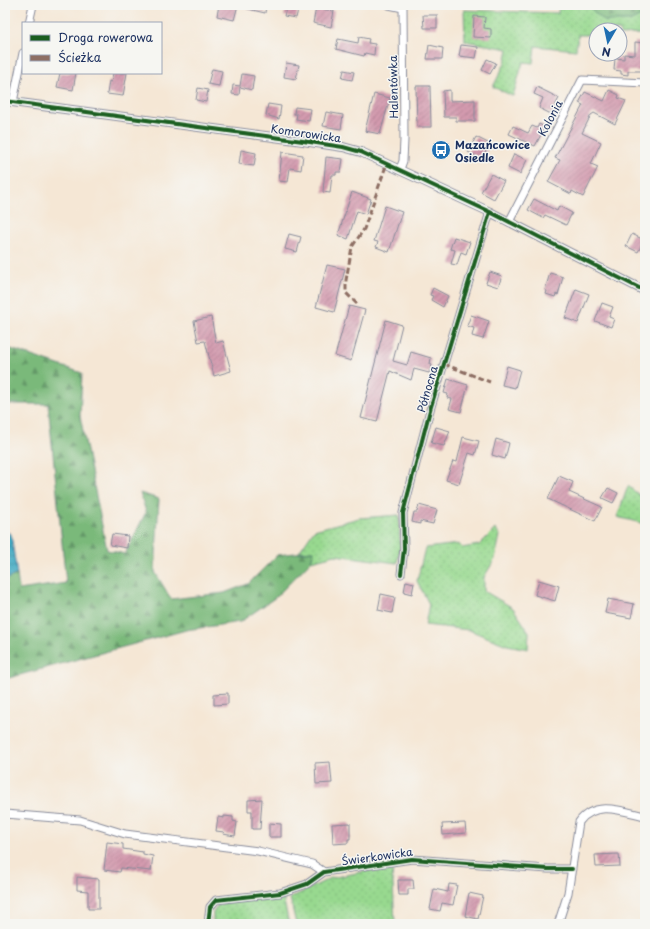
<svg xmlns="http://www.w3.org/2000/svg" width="650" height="929" font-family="'Playpen Sans',sans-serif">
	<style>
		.grass { fill: url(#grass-dots); stroke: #5a8476 }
		.forest { fill: url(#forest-firs); stroke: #4a746c }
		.water { fill: url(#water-waves); stroke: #2f6c90 }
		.building { fill: url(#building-hatch) }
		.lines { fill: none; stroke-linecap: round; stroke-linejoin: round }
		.minor-casing { stroke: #888b9a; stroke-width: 9 }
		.tertiary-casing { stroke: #888b9a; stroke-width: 10 }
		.minor { stroke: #fff; stroke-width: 7 }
		.tertiary { stroke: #fff; stroke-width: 8 }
		.quiet { stroke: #8d6e63; stroke-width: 3; stroke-dasharray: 6 3; stroke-linecap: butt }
		.cycleway-casing { stroke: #f6f6f2; stroke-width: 6 }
		.cycleway { stroke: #1b5e20; stroke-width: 4 }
		.labels { text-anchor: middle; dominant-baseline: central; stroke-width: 3; stroke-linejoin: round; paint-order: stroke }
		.street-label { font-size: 11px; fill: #1b2f5e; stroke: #f6f6f2 }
		.poi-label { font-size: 11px; font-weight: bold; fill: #1b2f5e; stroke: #f6f6f2; text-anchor: start }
	</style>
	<defs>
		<pattern id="grass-dots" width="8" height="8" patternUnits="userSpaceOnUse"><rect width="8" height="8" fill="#98d98f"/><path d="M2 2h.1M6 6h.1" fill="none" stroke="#82bb7e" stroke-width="1.8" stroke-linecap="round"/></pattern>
		<pattern id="forest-firs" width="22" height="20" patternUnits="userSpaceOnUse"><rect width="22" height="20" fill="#7ab97a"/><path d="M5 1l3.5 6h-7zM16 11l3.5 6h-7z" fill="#639767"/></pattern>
		<pattern id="water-waves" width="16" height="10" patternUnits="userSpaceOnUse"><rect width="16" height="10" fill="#43aac2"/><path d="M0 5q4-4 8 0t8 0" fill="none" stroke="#378ba1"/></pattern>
		<pattern id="building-hatch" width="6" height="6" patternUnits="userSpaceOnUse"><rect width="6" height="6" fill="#d39aae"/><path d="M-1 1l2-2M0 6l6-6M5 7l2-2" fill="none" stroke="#aa7e91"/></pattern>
	</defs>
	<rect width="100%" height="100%" fill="#f6f6f2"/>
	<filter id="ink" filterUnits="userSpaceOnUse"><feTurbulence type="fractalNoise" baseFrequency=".025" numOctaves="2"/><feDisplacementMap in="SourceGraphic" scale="8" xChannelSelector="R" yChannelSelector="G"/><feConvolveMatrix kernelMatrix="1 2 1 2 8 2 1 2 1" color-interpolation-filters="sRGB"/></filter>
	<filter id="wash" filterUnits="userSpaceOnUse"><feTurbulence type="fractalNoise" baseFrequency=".012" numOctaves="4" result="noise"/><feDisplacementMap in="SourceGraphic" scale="16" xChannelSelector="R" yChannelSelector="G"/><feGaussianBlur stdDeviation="0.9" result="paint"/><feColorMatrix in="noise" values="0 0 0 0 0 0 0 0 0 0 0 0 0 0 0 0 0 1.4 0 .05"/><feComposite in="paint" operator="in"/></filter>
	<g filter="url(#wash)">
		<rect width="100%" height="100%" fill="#f5e7d5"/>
		<!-- grass -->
		<path class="grass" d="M559 5H591V9L631 21 645 14V34L620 35V30H596V35H578L576 50 535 46 533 63 523 62 513 96 493 87 505 63 508 49 465 41 464 10 558 13Z
			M628 486 645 500V524L617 517Z
			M399 515 400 548 397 563 335 555 311 561 314 551 299 552 314 530 359 518Z
			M495 529 500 535 495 559 484 577V591L513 608 529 632 528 649 507 645 469 630 425 625 429 604 417 581 425 548 459 544 462 548 479 545Z
			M392 866 395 924H296L290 898 331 878Z
			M283 897 289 924H213V913L217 906 226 902Z"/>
		<!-- forest -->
		<path class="forest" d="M591 5H645V14L631 21H604L591 9Z
			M5 347 82 373 80 416 107 550 125 554 146 512 140 493 159 499 155 572 171 599 224 593 248 584 277 555 314 551 311 561 276 597 240 622 186 630 5 679V578L17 574 19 590 66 583 48 404H5Z"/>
		<!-- water -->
		<path class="water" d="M5 531 11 534 17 574 7 579 5 578Z"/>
		<g id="blocks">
			<!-- building -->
			<path class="building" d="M219 5H238L234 20 217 16Z
				M244 5H266L265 13 244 8Z
				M287 5 299 6 296 18 284 16Z
				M316 8 334 11 331 27 313 23Z
				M423 15H437V28H424Z
				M474 16 485 17 484 28 491 29V38L473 37Z
				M359 37 369 39 368 43 375 44 374 55 365 53 364 56 336 49 338 39 358 43Z
				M635 42 645 43V71H628V75L621 74V71L614 70 615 58 624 59V54L635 55Z
				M429 45 443 48 442 59H427Z
				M461 45 478 47 476 58 459 56Z
				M487 59 496 63 490 74 482 70Z
				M286 63 299 65 296 79 284 77Z
				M212 69 222 71 219 86 208 84Z
				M344 70 354 72 352 80 342 78Z
				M60 73H76L73 90 57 87Z
				M113 73H127L123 96 107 94 109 81 111 82Z
				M242 74 254 76 252 90 240 87 239 95 232 94 233 85 240 86Z
				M416 86H430L431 127H417Z
				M537 87 559 98 551 114 539 108 543 98 534 94Z
				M198 88 208 90 206 102 196 100Z
				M450 90V101L475 100V121H456V117H444L443 91Z
				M609 90 619 95 618 98 626 101 615 124 594 113 591 115 582 133 601 142 591 164 598 167 583 197 572 191 571 194 548 182 560 160 555 158 583 105 579 103 585 92 604 101Z
				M374 94 390 98 380 134 365 131Z
				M268 104 281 106 279 119 266 115Z
				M295 107 311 109 309 121 296 119 297 114H294Z
				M326 112 343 115 341 129 323 126Z
				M539 124 545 127 535 146 509 134 513 126 528 133 532 126 537 128Z
				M476 137 490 144 482 159 468 152Z
				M241 150 256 153 254 166 239 164Z
				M282 152 303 155 301 170 290 168 288 182 279 181Z
				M514 154 527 160 520 174 508 168Z
				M326 157 343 159 341 172H336V175H332L330 193 323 192Z
				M491 174 504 181 494 199 481 192Z
				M352 192 371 199 366 214 357 211 348 239 338 235Z
				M534 199 557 211 559 206 572 213 566 225 545 215 543 218 528 210Z
				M385 206 402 212 389 252 376 247 378 242 374 241Z
				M289 234 301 237 297 252 285 249Z
				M632 234 644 240 638 252 626 246Z
				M454 237 470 242 466 254 461 252 457 265 451 264 455 250 450 249Z
				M327 265 345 269 334 312 316 307Z
				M490 272 502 276 498 287 486 283Z
				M550 273 563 277 558 295 556 294 555 297 546 294 547 291 545 290Z
				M433 288 448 296 443 307 431 300 433 296 430 295Z
				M576 289 589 294 578 323 565 318Z
				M602 303 613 307 609 317 614 319 611 327 595 321Z
				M349 306 365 310 351 361 335 356Z
				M471 315 489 321 483 339 472 336 474 328 467 326Z
				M211 317 216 343 223 341 231 371 214 376 205 341 198 342 194 321Z
				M386 320 402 325 393 361 407 365 411 352 431 358 430 364 432 365 429 373 414 369 411 380 390 371 377 422 361 418Z
				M507 366 520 370 515 388 502 385Z
				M448 379 468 385 461 412 449 409 452 399 447 398 448 394 444 393Z
				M436 427 450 431 444 446 431 443Z
				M463 437 479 441 475 455 469 453 459 484 446 480 453 461 457 462Z
				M496 439 509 443 505 459 492 455Z
				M559 476 573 482 569 492 602 507 595 521 548 499Z
				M608 488 618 493 613 503 602 498Z
				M419 505 437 510 433 524 420 521V524L412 522 414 512H417Z
				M112 534 128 536 127 548 110 545Z
				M539 580 559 586 555 601 535 595Z
				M406 581 414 583 412 594 404 592Z
				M381 594 395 597 392 613 378 610Z
				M608 599 634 604 631 618 605 613Z
				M228 693V704L214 705V694Z
				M330 762 332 783 316 784 315 763Z
				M262 799 260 829H252V811H248V800Z
				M224 816 233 817V821L237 822 235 836 223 834 224 832 216 831 218 817 224 818Z
				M269 823 281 824V837H269Z
				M350 823V839H348V843L333 844 332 824Z
				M465 823 466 833 443 835 442 824Z
				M107 842 123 844V849L143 852V854L153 856 151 871 121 868 120 872 104 870Z
				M619 854 620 866 596 867 595 855Z
				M77 877 99 879V909H88V891L77 890Z
				M398 880H413L414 889H408V895H399Z
				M449 884 457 885 453 905 442 903 440 911 430 909 434 889 448 892Z
				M469 893 483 896 478 919 465 916Z"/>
		</g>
	</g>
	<g filter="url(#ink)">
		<use href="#blocks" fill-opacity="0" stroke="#888b9a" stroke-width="1"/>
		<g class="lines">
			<!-- minor casing -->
			<g class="minor-casing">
				<path id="minor" d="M389 5 403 8
					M29 23 33 5
					M13 102 23 53
					M400 169 403 161 404 140 403 5
					M509 222 582 80 645 83
					M401 574 404 549 403 513 430 410 490 212
					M5 814 80 820 125 834 258 851 312 864 324 872
					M208 924 210 907 216 900 280 893 307 884 324 872 412 859 548 869H572
					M558 924 568 893 579 822C595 800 622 811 645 816"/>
			</g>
			<!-- tertiary casing -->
			<g class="tertiary-casing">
				<path id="tertiary" d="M5 101 303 141 343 147 361 152 490 212 645 291"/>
			</g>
			<!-- minor -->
			<use href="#minor" class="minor"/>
			<!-- tertiary -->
			<use href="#tertiary" class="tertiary"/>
			<!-- quiet -->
			<path class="quiet" d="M357 304 346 293V280L352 247 364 229 387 163
				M444 364 490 382"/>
			<!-- cycleway casing -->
			<g class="cycleway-casing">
				<path id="cycleway" d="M5 101 303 141 343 147 361 152 490 212 645 291
					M401 574 404 549 403 513 430 410 490 212
					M208 924 210 907 216 900 280 893 307 884 324 872 412 859 548 869H572"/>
			</g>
			<!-- cycleway -->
			<use href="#cycleway" class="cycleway"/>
		</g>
	</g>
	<!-- icons -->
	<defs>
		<g id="bus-disc" transform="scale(1)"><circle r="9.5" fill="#1f6fb2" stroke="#f6f6f2"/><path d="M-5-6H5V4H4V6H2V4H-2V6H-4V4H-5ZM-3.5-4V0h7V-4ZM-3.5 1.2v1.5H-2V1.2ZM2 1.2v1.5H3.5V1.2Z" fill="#fff"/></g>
	</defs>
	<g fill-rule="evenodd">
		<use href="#bus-disc" x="441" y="150"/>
	</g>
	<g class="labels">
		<!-- street labels -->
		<g class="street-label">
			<text transform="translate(393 87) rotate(-91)">Halentówka</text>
			<text transform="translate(550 118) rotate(-62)">Kolonia</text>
			<text transform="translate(306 133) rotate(8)">Komorowicka</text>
			<text transform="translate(427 389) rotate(-74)">Północna</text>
			<text transform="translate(377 856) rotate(-8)">Świerkowicka</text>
		</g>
		<!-- poi labels -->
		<g class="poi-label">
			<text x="455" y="144">Mazańcowice<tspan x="455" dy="13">Osiedle</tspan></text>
		</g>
	</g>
	<!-- margin -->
	<rect width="650" height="929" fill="none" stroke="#f6f6f2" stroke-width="20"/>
	<!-- legend -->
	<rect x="22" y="22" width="140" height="52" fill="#f6f6f2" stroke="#9ea6b7"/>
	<rect x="30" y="35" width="20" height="6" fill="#1b5e20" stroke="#9ea6b7"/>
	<text x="58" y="42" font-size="12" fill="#1b2f5e">Droga rowerowa</text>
	<rect x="30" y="55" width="20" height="6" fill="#8d6e63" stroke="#9ea6b7"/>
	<text x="58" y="62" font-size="12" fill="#1b2f5e">Ścieżka</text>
	<!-- north arrow -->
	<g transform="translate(608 42) rotate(189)"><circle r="19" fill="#f6f6f2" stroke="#9ea6b7"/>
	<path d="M0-3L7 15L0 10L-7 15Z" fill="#1f6fb2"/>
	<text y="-6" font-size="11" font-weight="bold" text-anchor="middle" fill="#1b2f5e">N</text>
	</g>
</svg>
